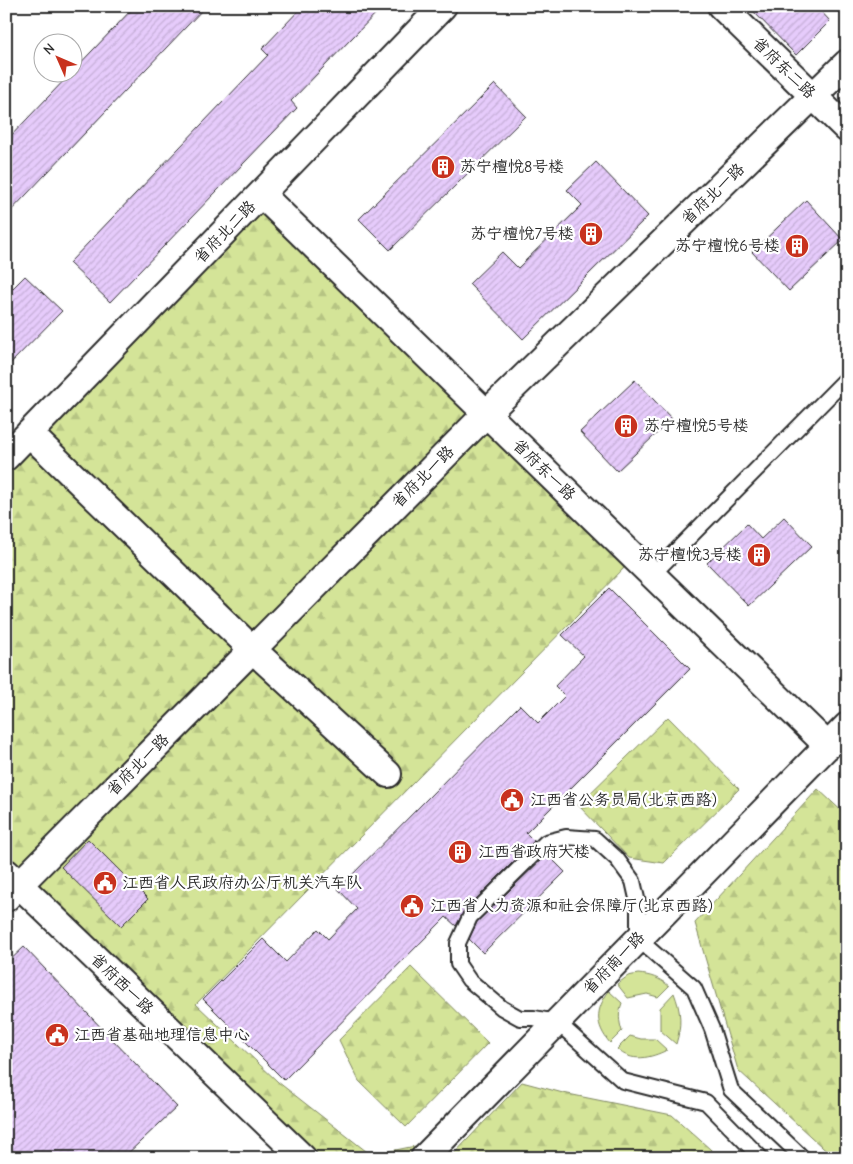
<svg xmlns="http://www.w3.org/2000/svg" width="853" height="1164" font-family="'Comic Neue','LXGW WenKai TC',sans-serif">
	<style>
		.green { fill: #d4e498; stroke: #808862 }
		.forest { fill: url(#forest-firs); stroke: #808862 }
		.building { fill: url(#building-hatch); stroke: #2b2b2b }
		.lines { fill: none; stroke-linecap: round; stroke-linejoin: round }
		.service-casing { stroke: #2b2b2b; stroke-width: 18 }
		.minor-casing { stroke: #2b2b2b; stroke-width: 30 }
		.service { stroke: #fff; stroke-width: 14 }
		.minor { stroke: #fff; stroke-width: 26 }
		.labels { text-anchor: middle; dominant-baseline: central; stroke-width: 4.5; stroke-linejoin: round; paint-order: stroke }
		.street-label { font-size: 16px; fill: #2b2b2b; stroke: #fff }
		.poi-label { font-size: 16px; fill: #2b2b2b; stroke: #fff; text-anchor: start }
	</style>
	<defs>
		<pattern id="forest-firs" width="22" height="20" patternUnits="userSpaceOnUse" patternTransform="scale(1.25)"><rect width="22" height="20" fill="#d4e498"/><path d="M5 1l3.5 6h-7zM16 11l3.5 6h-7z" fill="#b6c483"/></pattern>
		<pattern id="building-hatch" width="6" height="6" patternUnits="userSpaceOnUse" patternTransform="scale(1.25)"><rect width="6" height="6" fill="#e6cbfb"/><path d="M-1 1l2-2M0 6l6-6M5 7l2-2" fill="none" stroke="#c5aed7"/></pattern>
	</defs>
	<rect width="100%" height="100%" fill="#fff"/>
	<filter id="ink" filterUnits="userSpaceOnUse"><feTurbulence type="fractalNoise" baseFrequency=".02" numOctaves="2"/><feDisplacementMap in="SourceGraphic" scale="10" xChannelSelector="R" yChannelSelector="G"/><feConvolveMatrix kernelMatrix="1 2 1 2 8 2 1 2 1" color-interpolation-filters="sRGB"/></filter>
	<g filter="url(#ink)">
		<!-- green -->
		<path class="green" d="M638 974C651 975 659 978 669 986L658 997 647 994 628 998 617 984 628 976Z
			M609 991 622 1003C618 1014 619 1021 622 1031L610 1043C595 1025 595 1010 609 991Z
			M674 993C681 1011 682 1025 676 1044L660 1030V1008Z
			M630 1036 641 1039H655L667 1050C651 1058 631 1063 617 1049Z"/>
		<!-- forest -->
		<path class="forest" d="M262 205 631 561 196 1004 278 1082 371 1155 435 1142 419 1158H313L6 860V472Z
			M668 717 739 789 664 863 629 858 578 805Z
			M818 789 847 816V1158H834L738 1070 695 923Z
			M411 967 488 1043 406 1127 359 1081 339 1040Z
			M522 1082 563 1093 672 1115 720 1158H450Z"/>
		<!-- building -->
		<path class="building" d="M135 6H206L6 216V141Z
			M303 6H383L291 101 297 108 110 302 69 263 268 55 262 49Z
			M748 6H816L830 21 796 55Z
			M495 84 526 116 390 250 359 219Z
			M596 162 648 216 523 339 469 284 502 252 518 268 582 205 567 190Z
			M806 200 843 240 789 291 752 252Z
			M25 276 62 311 6 368V295Z
			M635 380 672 419 617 471 580 432Z
			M784 517 812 546 749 606 707 563 747 524 761 539Z
			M609 588 690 669 526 833 534 841 464 911 456 926 446 917 284 1080 203 999 263 939 286 962 318 929 328 939 357 909 338 889 520 705 538 723 565 696 555 686 584 656 562 635Z
			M88 839 148 899 121 926 61 867Z
			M547 854 565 872 483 953 469 939 477 922Z
			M24 947 177 1107 123 1158H6V964Z"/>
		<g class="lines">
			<!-- service casing -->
			<g class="service-casing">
				<path id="service" d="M652 575 847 378
					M761 1158 706 1102 623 1081 557 1022 534 1018H520L502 1008 469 980 458 964V943L470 917 546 842 566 837 595 839 617 859 633 881 638 903V939L694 988 712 1029 731 1090 803 1158"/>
			</g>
			<!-- minor casing -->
			<g class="minor-casing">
				<path id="minor" d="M721 6 847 129
					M261 194 828 746
					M29 433 252 649 388 774
					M6 457 443 6
					M7 873 303 1158
					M6 898 486 414 847 63
					M424 1158 847 726"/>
			</g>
			<!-- service -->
			<use href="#service" class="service"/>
			<!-- minor -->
			<use href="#minor" class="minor"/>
		</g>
	</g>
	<!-- icons -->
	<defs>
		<g id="building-disc" transform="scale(1.25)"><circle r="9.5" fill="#c8321e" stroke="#fff"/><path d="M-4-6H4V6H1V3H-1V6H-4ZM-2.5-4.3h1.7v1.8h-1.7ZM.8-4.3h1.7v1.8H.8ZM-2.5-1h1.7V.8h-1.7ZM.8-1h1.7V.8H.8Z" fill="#fff"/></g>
		<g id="civic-disc" transform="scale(1.25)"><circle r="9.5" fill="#c8321e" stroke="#fff"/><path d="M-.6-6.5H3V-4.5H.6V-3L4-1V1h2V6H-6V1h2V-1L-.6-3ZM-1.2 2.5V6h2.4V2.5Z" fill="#fff"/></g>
	</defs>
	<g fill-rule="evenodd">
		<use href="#building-disc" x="443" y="167"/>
		<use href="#building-disc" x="591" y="234"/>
		<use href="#building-disc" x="797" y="246"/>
		<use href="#building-disc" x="626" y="426"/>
		<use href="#building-disc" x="759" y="555"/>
		<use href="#civic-disc" x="512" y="800"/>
		<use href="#building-disc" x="460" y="852"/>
		<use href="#civic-disc" x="105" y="883"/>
		<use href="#civic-disc" x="412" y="906"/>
		<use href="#civic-disc" x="57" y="1035"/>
	</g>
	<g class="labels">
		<!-- street labels -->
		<g class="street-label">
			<text transform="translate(784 68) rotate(44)">省府东二路</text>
			<text transform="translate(713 194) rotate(-44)">省府北一路</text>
			<text transform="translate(225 232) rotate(-46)">省府北二路</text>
			<text transform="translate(544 470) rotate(44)">省府东一路</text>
			<text transform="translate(423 477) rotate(-45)">省府北一路</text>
			<text transform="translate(138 765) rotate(-45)">省府北一路</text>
			<text transform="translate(614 963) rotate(-46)">省府南一路</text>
			<text transform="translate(122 984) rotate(44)">省府西一路</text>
		</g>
		<!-- poi labels -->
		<g class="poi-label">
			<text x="460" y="167">苏宁檀悦8号楼</text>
			<text x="574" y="234" text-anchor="end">苏宁檀悦7号楼</text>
			<text x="780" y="246" text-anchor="end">苏宁檀悦6号楼</text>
			<text x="644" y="426">苏宁檀悦5号楼</text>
			<text x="742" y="555" text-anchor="end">苏宁檀悦3号楼</text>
			<text x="530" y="800">江西省公务员局(北京西路)</text>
			<text x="478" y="852">江西省政府大楼</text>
			<text x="122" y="883">江西省人民政府办公厅机关汽车队</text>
			<text x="430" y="906">江西省人力资源和社会保障厅(北京西路)</text>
			<text x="74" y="1035">江西省基础地理信息中心</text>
		</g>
	</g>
	<!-- margin -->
	<rect width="853" height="1164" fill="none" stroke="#fff" stroke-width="25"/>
	<rect x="12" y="12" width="828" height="1139" fill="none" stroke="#2b2b2b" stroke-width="2" filter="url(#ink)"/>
	<!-- north arrow -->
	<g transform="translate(58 58) rotate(315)"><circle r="24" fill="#ffffff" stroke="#aaaaaa"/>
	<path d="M0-4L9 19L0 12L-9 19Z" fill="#c8321e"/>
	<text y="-8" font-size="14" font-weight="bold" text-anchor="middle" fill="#2b2b2b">N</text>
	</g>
</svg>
